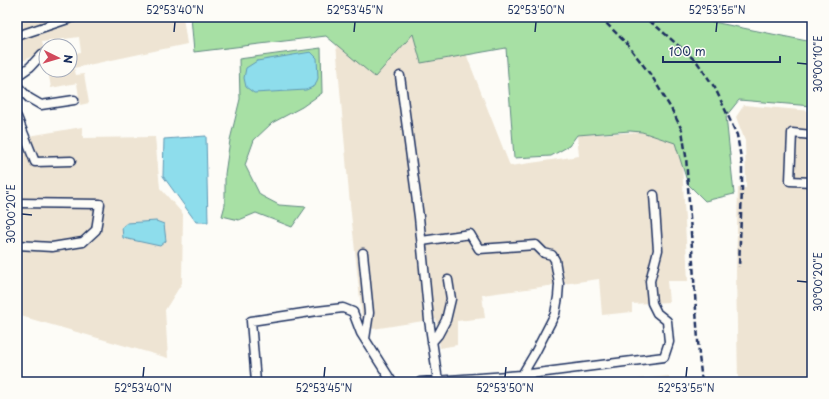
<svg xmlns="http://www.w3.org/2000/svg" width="829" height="399" font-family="'Playpen Sans',sans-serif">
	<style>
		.built { fill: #eee4d3 }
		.green { fill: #a7e0a4; stroke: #618881 }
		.water { fill: #8eddec; stroke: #6097b3 }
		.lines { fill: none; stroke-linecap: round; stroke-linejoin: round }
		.minor-casing { stroke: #1b2f5e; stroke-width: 11 }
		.minor { stroke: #fdfcf7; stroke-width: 8 }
		.rail { stroke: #1b2f5e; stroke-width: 2.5; stroke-dasharray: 6 3; stroke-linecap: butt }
		.ticks { fill: none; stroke: #1b2f5e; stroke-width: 1.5 }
		.neatline { fill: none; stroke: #1b2f5e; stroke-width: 1.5 }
		.ticks-label { font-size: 10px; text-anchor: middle; fill: #1b2f5e }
	</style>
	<rect width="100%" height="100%" fill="#fdfcf7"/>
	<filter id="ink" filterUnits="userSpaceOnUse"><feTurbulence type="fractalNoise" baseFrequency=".025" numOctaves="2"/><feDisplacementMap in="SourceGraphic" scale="8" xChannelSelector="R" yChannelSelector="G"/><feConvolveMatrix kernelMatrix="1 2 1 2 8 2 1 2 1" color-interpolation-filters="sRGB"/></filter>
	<g filter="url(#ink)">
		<!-- built -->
		<path class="built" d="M32 17H183L187 44 74 68 76 75 84 74 89 103 80 105 77 83 51 88 48 70H70V54L81 52 79 37 42 42 44 50 17 64V24Z
			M460 32 468 59 510 166 579 156 577 135 642 132 675 143 682 162 688 281H667L669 302 632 304V312L602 315 599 279 482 295 485 318 457 321V345L440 348 436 319 373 329 362 318 349 194 336 44 413 34Z
			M744 105 812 111V382H738L736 272 738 188H746L745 141 736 117Z
			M82 127 83 138 155 137 160 188 183 214 182 283 165 310 168 358 17 315V138Z
			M669 376 670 382H604Z"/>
		<!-- green -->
		<path class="green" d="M191 17H699L713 22 812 42V106L739 100 726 116 734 194 705 201 688 184 675 143 642 132 630 131 577 135 569 146 551 156 514 158 506 48 421 63 413 34 375 77 326 36 194 52Z
			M321 48 322 93 302 107 272 123 254 140 245 165 260 195 279 205 306 207 292 227 256 213 239 220 222 216 225 205V174L230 140 240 99 239 59Z"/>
		<!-- water -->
		<path class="water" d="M311 52 317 58 318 78 315 86 306 90 254 93 246 87 244 78 246 68 257 61Z
			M206 136 208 222H196L163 176 164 139Z
			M156 221 164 224 166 241 160 246 123 238 122 227 127 223Z"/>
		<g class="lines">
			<!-- minor casing -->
			<g class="minor-casing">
				<path id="minor" d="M17 36 74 17
					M17 76 30 67 42 54 46 53
					M400 76 419 217 429 320 438 381
					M17 86 29 98 41 105 74 100
					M17 117 35 162 71 161
					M812 135 792 133 790 181 812 182
					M17 203 100 204 96 230 83 242 52 247 17 245
					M422 241 470 234 479 249 536 245 544 253 552 255 555 260 559 284 558 297 555 314 535 353 522 375 523 382
					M363 253 369 313 365 339
					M432 342 438 335 446 320 451 299 448 280
					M256 382 251 321 317 311 343 308 353 312 361 333 392 382
					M420 382 522 375 664 357 669 342 667 321 657 313 652 303 650 281 658 250 654 195"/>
			</g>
			<!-- minor -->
			<use href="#minor" class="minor"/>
			<!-- rail -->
			<path class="rail" d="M600 17 627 44 653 78 673 112 682 130 686 156 699 356 702 382
				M641 17 655 25 672 40 697 62 715 88 737 135 742 164V188L739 267
				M810 17H812"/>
		</g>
	</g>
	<!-- ticks -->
	<path class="ticks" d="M174 32 175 22M354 32 355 22M535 32 536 22M716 32 717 22M797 63 807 64M22 214 32 215M797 281 807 282M143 377 144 367M324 377 325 367M505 377 506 367M686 377 687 367"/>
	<!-- margin -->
	<rect width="829" height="399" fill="none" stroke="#fdfcf7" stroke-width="44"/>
	<!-- north arrow -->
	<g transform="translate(58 58) rotate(95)"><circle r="19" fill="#fdfcf7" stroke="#a3aaba"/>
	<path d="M0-3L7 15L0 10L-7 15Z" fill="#d1495b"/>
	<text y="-6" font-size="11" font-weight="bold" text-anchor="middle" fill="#1b2f5e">N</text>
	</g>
	<!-- scale -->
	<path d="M663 56v6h117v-6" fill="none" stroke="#1b2f5e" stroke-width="2"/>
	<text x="669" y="56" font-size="12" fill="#1b2f5e" stroke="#fdfcf7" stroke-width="3" paint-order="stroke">100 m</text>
	<rect x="22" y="22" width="785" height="355" class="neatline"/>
	<g class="ticks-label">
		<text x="175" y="14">52°53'40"N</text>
		<text x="355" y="14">52°53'45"N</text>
		<text x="536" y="14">52°53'50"N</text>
		<text x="717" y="14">52°53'55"N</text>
		<text transform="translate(818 64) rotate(-90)" y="4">30°00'10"E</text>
		<text transform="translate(11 214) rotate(-90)" y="4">30°00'20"E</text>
		<text transform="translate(818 282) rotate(-90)" y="4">30°00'20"E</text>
		<text x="143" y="392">52°53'40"N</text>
		<text x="324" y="392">52°53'45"N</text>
		<text x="505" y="392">52°53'50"N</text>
		<text x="686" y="392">52°53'55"N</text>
	</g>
</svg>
